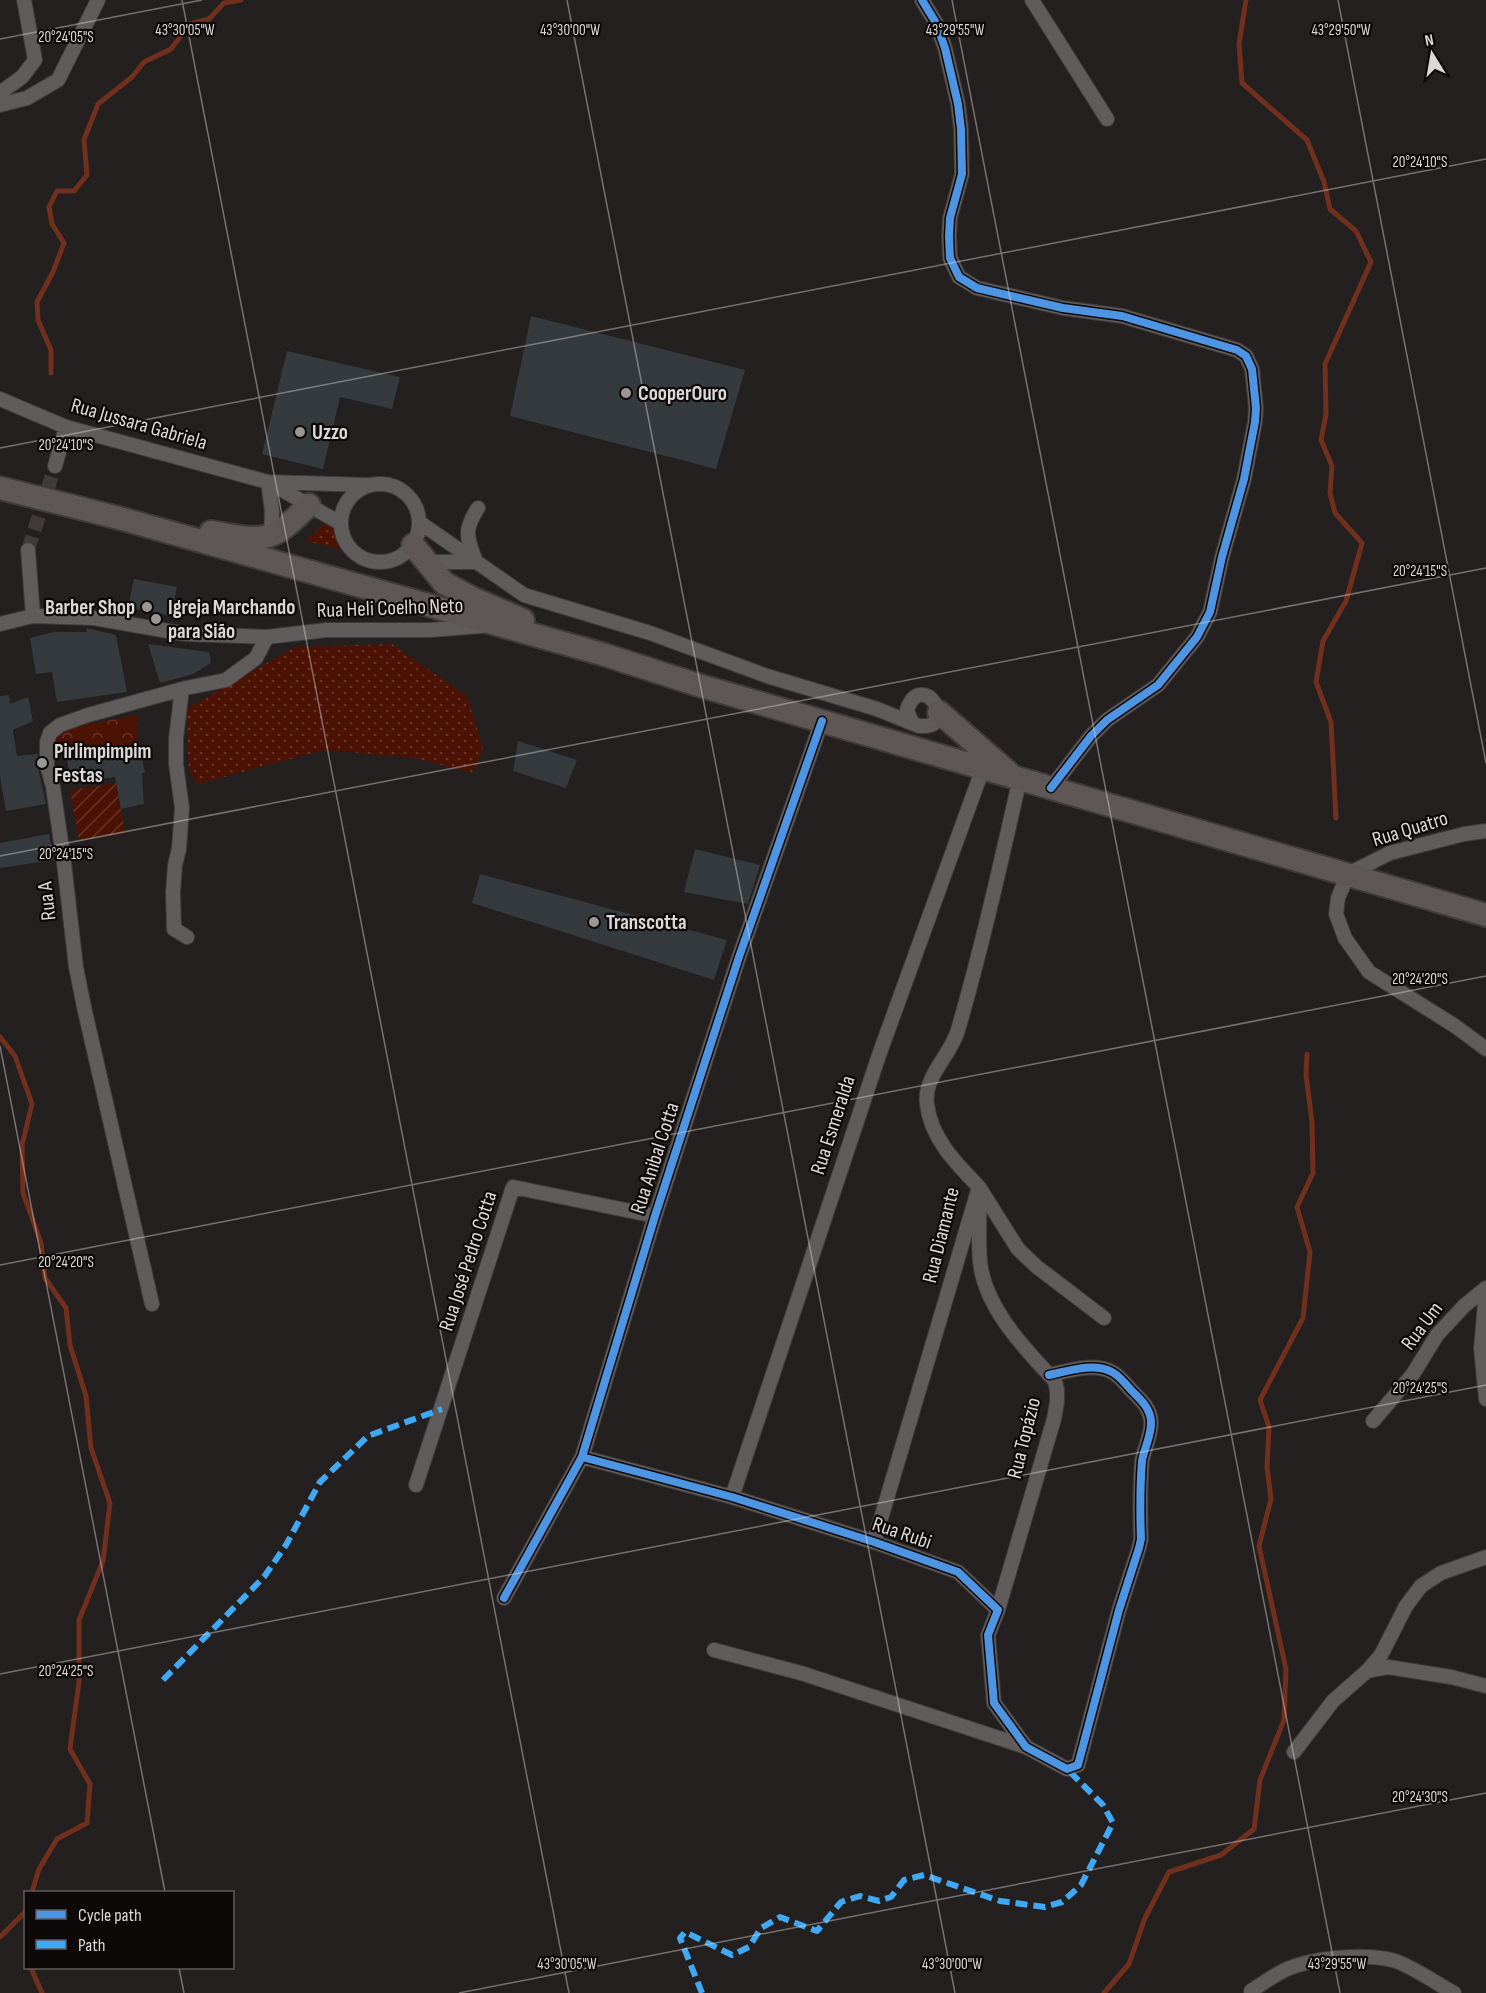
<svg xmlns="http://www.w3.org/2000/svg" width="1486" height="1993" font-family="'Sofia Sans Condensed',sans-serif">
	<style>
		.grass { fill: url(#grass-dots) }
		.forest { fill: url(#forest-crowns) }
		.garden { fill: url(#garden-furrows) }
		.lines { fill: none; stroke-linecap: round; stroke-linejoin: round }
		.stream { stroke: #712f1e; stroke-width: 5 }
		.building { fill: #343a3e }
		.street-tunnel { stroke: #403b3a; stroke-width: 14; stroke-dasharray: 14 7; stroke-linecap: butt }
		.street-casing { stroke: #3f3b3a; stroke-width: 16 }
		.primary-casing { stroke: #3f3b3a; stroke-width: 26 }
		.street { stroke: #605c5b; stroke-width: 14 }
		.primary { stroke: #5e5755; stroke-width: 22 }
		.quiet { stroke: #3fa9f5; stroke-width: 6; stroke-dasharray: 12 6; stroke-linecap: butt }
		.cycleway-casing { stroke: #0d0909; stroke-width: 11 }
		.cycleway { stroke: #4d94e3; stroke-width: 8 }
		.ticks { fill: none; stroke: #ddd7d5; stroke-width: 1.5; stroke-opacity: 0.45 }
		.poi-dot { fill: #9c9795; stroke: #0d0909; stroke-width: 2 }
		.labels { text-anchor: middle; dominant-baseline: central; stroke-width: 4.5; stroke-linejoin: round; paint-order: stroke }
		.poi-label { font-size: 21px; font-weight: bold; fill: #ddd7d5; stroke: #0d0909; text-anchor: start }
		.street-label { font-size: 21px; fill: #ddd7d5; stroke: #0d0909 }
		.ticks-label { font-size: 15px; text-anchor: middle; fill: #ddd7d5; stroke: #0d0909; stroke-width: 4.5; stroke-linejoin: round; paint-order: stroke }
	</style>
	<defs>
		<pattern id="grass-dots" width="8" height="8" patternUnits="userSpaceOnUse" patternTransform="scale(1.5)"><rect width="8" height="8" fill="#4c1305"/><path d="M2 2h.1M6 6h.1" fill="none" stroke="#653529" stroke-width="1.8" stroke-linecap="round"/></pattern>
		<pattern id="forest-crowns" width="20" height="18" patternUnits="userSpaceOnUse" patternTransform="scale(1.5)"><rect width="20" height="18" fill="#4c1305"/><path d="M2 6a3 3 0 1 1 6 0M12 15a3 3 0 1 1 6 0" fill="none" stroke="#653529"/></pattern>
		<pattern id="garden-furrows" width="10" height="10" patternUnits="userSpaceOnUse" patternTransform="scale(1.5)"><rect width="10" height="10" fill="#4c1305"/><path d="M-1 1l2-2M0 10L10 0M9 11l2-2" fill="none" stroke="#653529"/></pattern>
	</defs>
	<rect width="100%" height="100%" fill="#24201f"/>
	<!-- grass -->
	<path class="grass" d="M333 516 344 550 306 541Z
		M392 644 467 696 483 749 473 773 415 758 324 750 198 784 189 772 186 709 295 647Z"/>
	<!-- forest -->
	<path class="forest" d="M138 715 136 746 54 756 55 739 67 728Z"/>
	<!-- garden -->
	<path class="garden" d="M116 783 125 833 79 840 70 790Z"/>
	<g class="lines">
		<!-- stream -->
		<path class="stream" d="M1246 0 1239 44 1242 83 1307 140 1324 182 1330 209 1356 231 1371 262 1325 364 1326 414 1321 440 1332 466 1330 493 1335 513 1362 543 1346 601 1323 641 1316 682 1331 722 1336 818
			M51 373V350L38 320 37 302 53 272 64 243 52 224 49 207 57 191H74L87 175 84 140 98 104 132 77 144 62 171 49 190 24 209 19 224 3 241 0
			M0 1037 15 1056 32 1104 22 1145 23 1193 41 1243 45 1278 66 1308 70 1345 86 1396 91 1448 110 1503 103 1561 79 1620V1682L70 1749 90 1784 87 1823 57 1839 39 1869 32 1892
			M0 1937 25 1912
			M31 1968 42 1993
			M1104 1993 1129 1964 1145 1918 1169 1872 1221 1855 1254 1829 1260 1780 1284 1720 1286 1669 1259 1546 1271 1499 1267 1467 1269 1427 1260 1400 1303 1318 1310 1252 1297 1207 1313 1173 1312 1122 1306 1075 1307 1054"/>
	</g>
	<!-- building -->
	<path class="building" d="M531 316 745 370 716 469 510 416Z
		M287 351 400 377 392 409 340 397 323 469 262 454Z
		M134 579 177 587 171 616 128 608Z
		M86 628 116 635 127 692 57 702 52 672 36 674 30 638 54 632H87Z
		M148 644 209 652 211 663 193 674 160 683Z
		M9 695 10 704 28 697 33 721 13 730 17 756 38 754V767L46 804 6 811 0 777V696Z
		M518 741 577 760 566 788 513 771Z
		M140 749 145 772 142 773 144 804 121 809 115 777 71 784 67 760Z
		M49 834 54 860 0 868V843Z
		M695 849 760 865 748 904 684 892Z
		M480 874 727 940 714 980 472 903Z"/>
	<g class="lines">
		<!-- street-tunnel -->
		<path class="street-tunnel" d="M28 550 55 466"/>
		<!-- street casing -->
		<g class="street-casing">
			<path id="street" d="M922 0 936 23 945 48 958 104 961 129 962 174 950 218 949 237 950 258 959 277 977 288 1063 308 1122 316 1237 350 1246 356 1252 369 1256 408 1255 422 1244 479 1222 557 1210 612 1197 637 1158 685 1107 720 1091 736 1051 788
				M1032 0 1107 119
				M0 93 22 77 35 60 24 0
				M0 105 27 98 58 80 98 0
				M0 399 66 427 268 482 367 485
				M55 466 66 427
				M268 482 272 511 271 535
				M270 483 340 523
				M341 523a39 39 0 1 1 78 0a39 39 0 1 1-78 0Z
				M419 522 524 595 650 633 767 676 877 709 919 726C963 729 921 667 907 710L912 723
				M28 550 33 616
				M427 562H476
				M476 562C467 537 463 531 478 508
				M0 624 33 616 94 618 185 634 267 637 326 630H430L481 626
				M182 689 176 738V764L182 808 179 849 175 865 173 893 174 929 187 937
				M1486 831 1464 834 1390 853 1348 874 1338 898 1336 914 1345 938 1369 972 1455 1026 1486 1049
				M979 1187 1018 1249 1037 1267 1104 1318
				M979 1201C980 1221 978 1242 980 1261 984 1307 1025 1349 1055 1381L1057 1390V1402L1054 1419 998 1610
				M1486 1292 1481 1349 1486 1399
				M152 1304 84 1007 76 967 64 863 53 787 47 765V742L50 733 60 725 88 715 186 688 226 680 256 658 267 637
				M1373 1421 1413 1374 1437 1335 1464 1306 1486 1288
				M582 1457 732 1497 874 1542 958 1572 998 1610 988 1635 994 1703 1026 1747 1067 1769 1078 1765 1119 1610 1139 1548 1141 1539C1140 1513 1140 1487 1142 1461 1144 1448 1152 1435 1151 1421 1150 1408 1141 1400 1132 1391 1126 1385 1120 1376 1112 1372 1094 1362 1068 1371 1049 1375
				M416 1485 513 1187 655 1216
				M732 1497 879 1055 983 768
				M874 1542 979 1187C956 1163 931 1139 927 1104 923 1077 951 1055 958 1030 982 947 1001 862 1020 778
				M504 1598 582 1457 655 1216 739 957 822 721
				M714 1650 801 1673 1026 1747
				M1367 1671 1388 1667 1451 1677 1486 1686
				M1294 1752 1333 1701 1367 1671 1381 1655 1406 1606 1421 1586 1441 1573 1486 1557
				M1251 1991C1262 1984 1274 1975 1287 1969 1313 1958 1364 1953 1392 1960 1407 1963 1439 1985 1454 1993"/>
		</g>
		<!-- primary casing -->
		<g class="primary-casing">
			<path id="primary" d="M0 488 119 518 602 654 698 685 1486 915
				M211 532C231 535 257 543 276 533 289 526 299 514 309 505
				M413 545 444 583 472 598 523 620
				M939 712 1009 773"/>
		</g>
		<!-- street -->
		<use href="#street" class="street"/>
		<!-- primary -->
		<use href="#primary" class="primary"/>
		<!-- quiet -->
		<path class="quiet" d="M163 1680 264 1577 286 1545 320 1482 368 1436 442 1409
			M702 1993 680 1938 685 1932 732 1955 749 1947 761 1928 780 1917 817 1931 841 1902 860 1896 879 1901 891 1897 904 1880 924 1875 1000 1901 1045 1907 1062 1902 1081 1885 1113 1823 1103 1805 1067 1769"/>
		<!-- cycleway casing -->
		<g class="cycleway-casing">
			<path id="cycleway" d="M922 0 936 23 945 48 958 104 961 129 962 174 950 218 949 237 950 258 959 277 977 288 1063 308 1122 316 1237 350 1246 356 1252 369 1256 408 1255 422 1244 479 1222 557 1210 612 1197 637 1158 685 1107 720 1091 736 1051 788
				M582 1457 732 1497 874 1542 958 1572 998 1610 988 1635 994 1703 1026 1747 1067 1769 1078 1765 1119 1610 1139 1548 1141 1539C1140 1513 1140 1487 1142 1461 1144 1448 1152 1435 1151 1421 1150 1408 1141 1400 1132 1391 1126 1385 1120 1376 1112 1372 1094 1362 1068 1371 1049 1375
				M504 1598 582 1457 655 1216 739 957 822 721"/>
		</g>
		<!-- cycleway -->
		<use href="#cycleway" class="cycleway"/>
	</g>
	<!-- ticks -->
	<path class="ticks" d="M182 0 569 1993M567 0 955 1993M952 0 1340 1993M1338 0 1486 763M0 39 202 0M0 448 1486 159M0 856 1486 568M0 1046 165 1892M0 1265 1486 976M0 1674 1486 1385M179 1968 184 1993M459 1993 1486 1793"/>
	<!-- markers -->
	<g class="poi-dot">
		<circle cx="626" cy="393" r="6"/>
		<circle cx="300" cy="432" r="6"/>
		<circle cx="147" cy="607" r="6"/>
		<circle cx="156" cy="619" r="6"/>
		<circle cx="42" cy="763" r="6"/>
		<circle cx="594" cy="922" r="6"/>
	</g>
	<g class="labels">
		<!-- poi labels -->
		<g class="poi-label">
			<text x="638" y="393">CooperOuro</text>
			<text x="312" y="432">Uzzo</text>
			<text x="135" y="607" text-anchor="end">Barber Shop</text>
			<text x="168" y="607">Igreja Marchando<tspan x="168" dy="24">para Sião</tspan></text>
			<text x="54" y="751">Pirlimpimpim<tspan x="54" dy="24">Festas</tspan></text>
			<text x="606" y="922">Transcotta</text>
		</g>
		<!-- street labels -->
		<g class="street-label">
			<text transform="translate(139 424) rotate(16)">Rua Jussara Gabriela</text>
			<text transform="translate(390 608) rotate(-2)">Rua Heli Coelho Neto</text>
			<text transform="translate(1410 829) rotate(-17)">Rua Quatro</text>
			<text transform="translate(47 901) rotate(-96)">Rua A</text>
			<text transform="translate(833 1125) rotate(-72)">Rua Esmeralda</text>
			<text transform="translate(655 1158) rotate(-72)">Rua Anibal Cotta</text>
			<text transform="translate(941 1235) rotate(-76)">Rua Diamante</text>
			<text transform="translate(468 1261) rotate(-72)">Rua José Pedro Cotta</text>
			<text transform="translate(1422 1326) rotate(-53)">Rua Um</text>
			<text transform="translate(1024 1438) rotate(-76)">Rua Topázio</text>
			<text transform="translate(902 1533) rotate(19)">Rua Rubi</text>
		</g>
	</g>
	<g class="ticks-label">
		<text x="185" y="35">43°30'05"W</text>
		<text x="570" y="35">43°30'00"W</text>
		<text x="955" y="35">43°29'55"W</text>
		<text x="1341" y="35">43°29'50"W</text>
		<text x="66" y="42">20°24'05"S</text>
		<text x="1420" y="167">20°24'10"S</text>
		<text x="66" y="450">20°24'10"S</text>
		<text x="1420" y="576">20°24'15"S</text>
		<text x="66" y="859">20°24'15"S</text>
		<text x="1420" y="984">20°24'20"S</text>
		<text x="66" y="1267">20°24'20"S</text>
		<text x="1420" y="1393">20°24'25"S</text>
		<text x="66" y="1676">20°24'25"S</text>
		<text x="1420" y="1802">20°24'30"S</text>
		<text x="567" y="1969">43°30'05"W</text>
		<text x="952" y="1969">43°30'00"W</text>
		<text x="1337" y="1969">43°29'55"W</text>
	</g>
	<!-- legend -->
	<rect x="24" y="1891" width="210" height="78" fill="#0d0909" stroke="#605b5b" stroke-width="1.5"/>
	<rect x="36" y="1910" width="30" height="9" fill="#4d94e3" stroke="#605b5b" stroke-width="1.5"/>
	<text x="78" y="1921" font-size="18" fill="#ddd7d5">Cycle path</text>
	<rect x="36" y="1940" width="30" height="9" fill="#3fa9f5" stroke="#605b5b" stroke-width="1.5"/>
	<text x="78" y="1951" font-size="18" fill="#ddd7d5">Path</text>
	<!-- north arrow -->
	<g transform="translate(1432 54) rotate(349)" stroke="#0d0909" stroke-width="4.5" paint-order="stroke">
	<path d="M0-4.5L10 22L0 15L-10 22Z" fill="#ddd7d5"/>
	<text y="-9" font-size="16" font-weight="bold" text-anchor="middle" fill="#ddd7d5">N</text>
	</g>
</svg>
